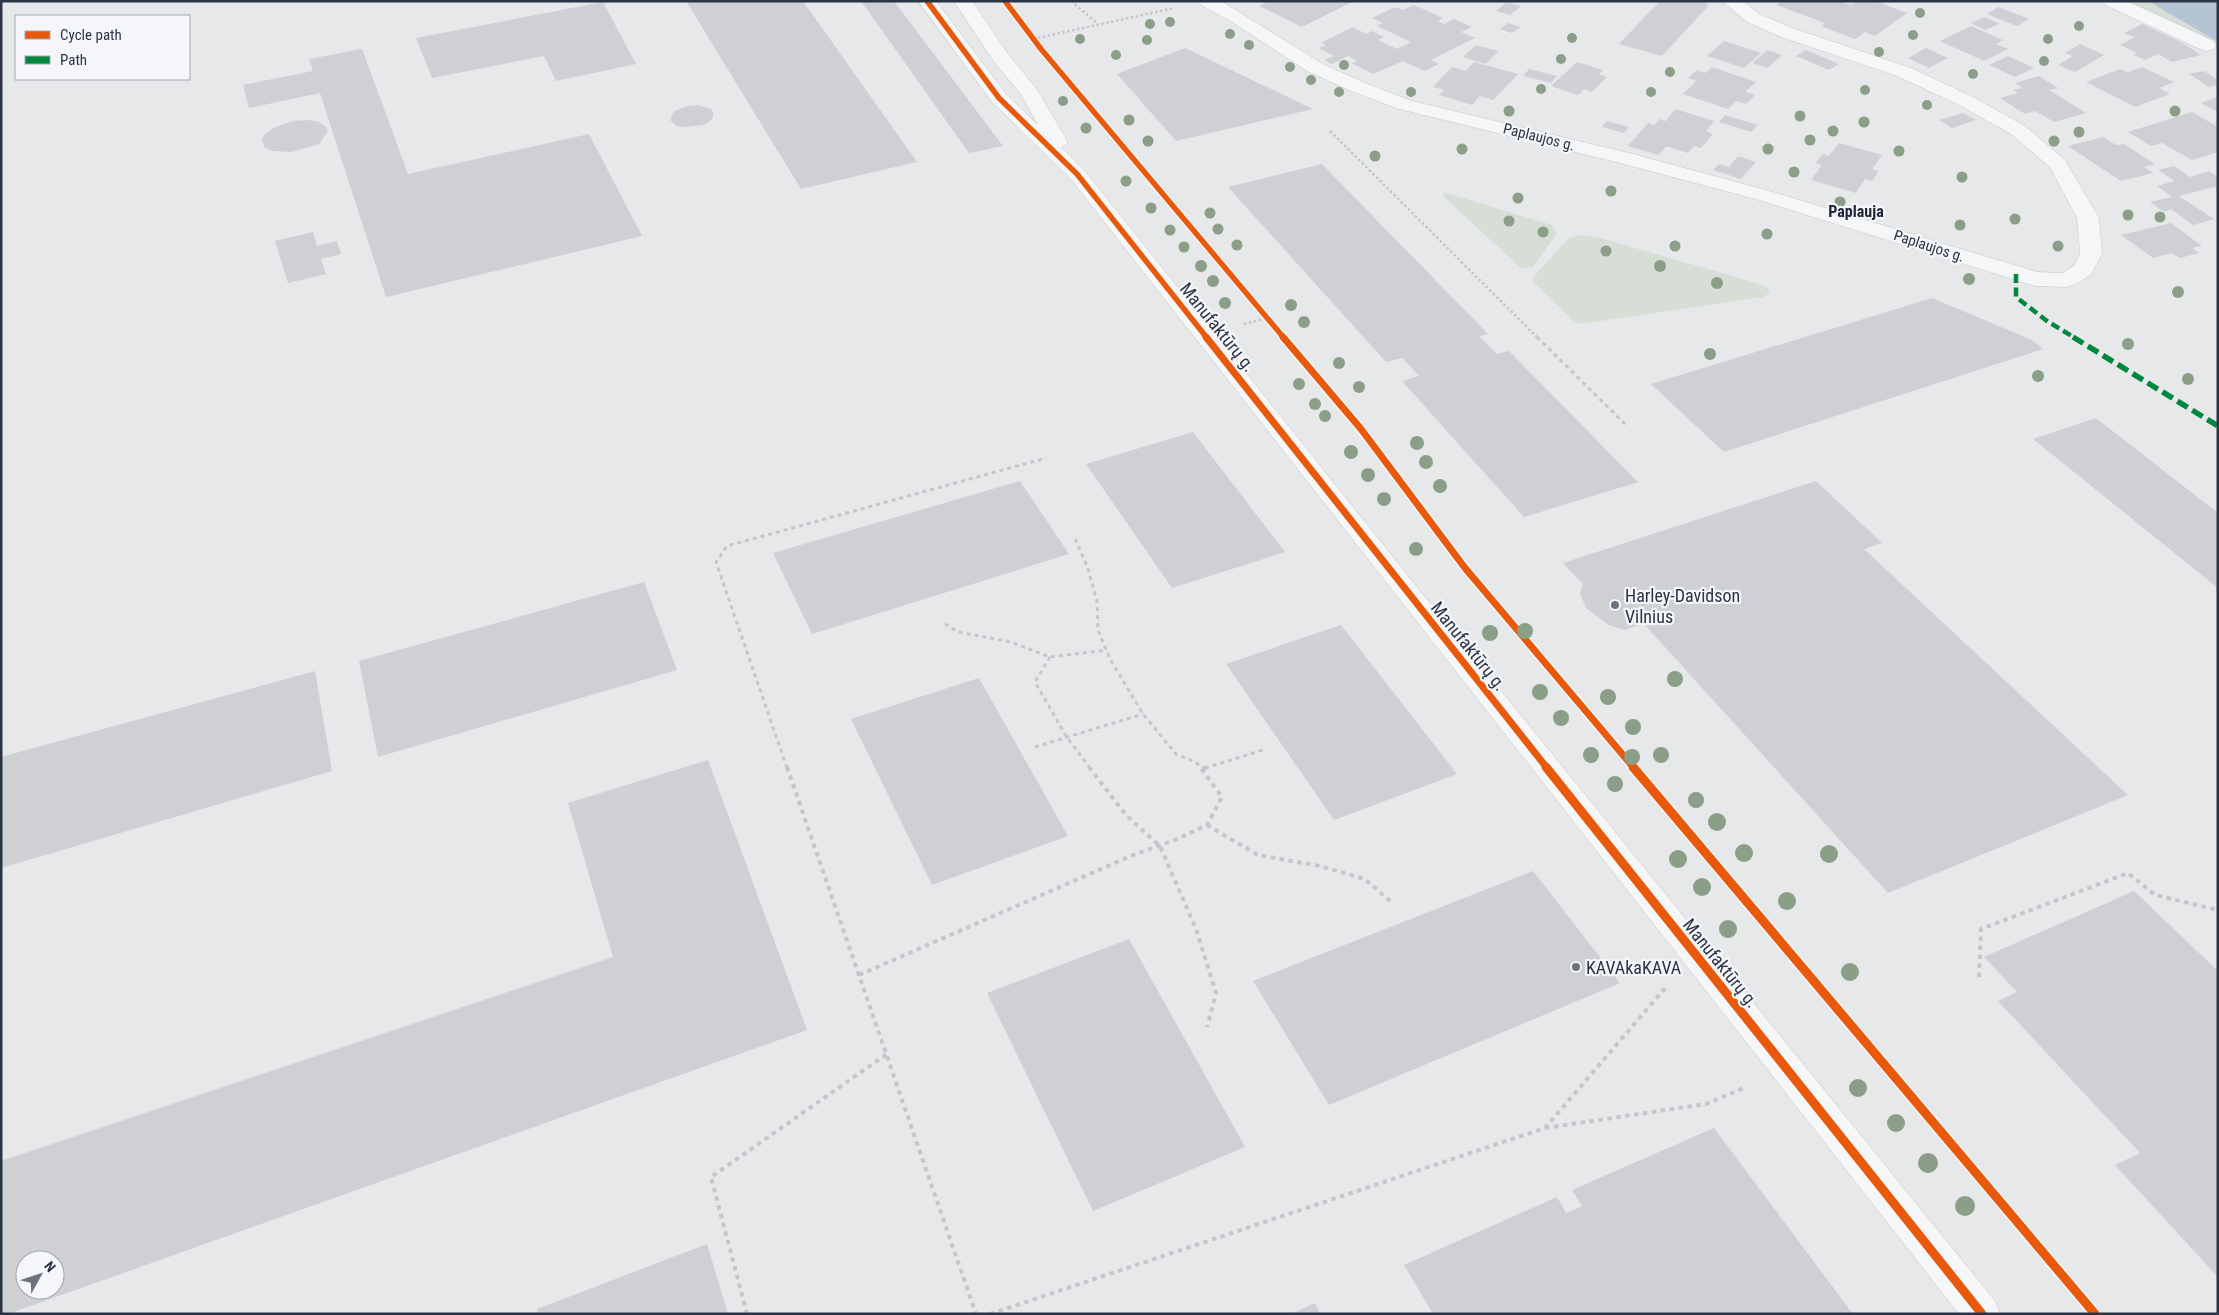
<svg xmlns="http://www.w3.org/2000/svg" width="2219" height="1315" font-family="'Roboto Condensed',sans-serif">
	<style>
		.green { fill: #d6ded6 }
		.water { fill: #b4c4d5 }
		.building { fill: #ced0d3; fill-rule: evenodd }
		.lines { fill: none; stroke-linecap: round; stroke-linejoin: round }
		.minor-casing { stroke: #c4c6c8; stroke-width: 1 }
		.path-far2 { stroke: #c5c6ca; stroke-width: 2.5; stroke-dasharray: 2.5 2.5; stroke-linecap: butt }
		.path-far1 { stroke: #c5c6ca; stroke-width: 3; stroke-dasharray: 4 4; stroke-linecap: butt }
		.path { stroke: #c5c6ca; stroke-width: 4; stroke-dasharray: 4.5 4.5; stroke-linecap: butt }
		.minor { fill: #f5f6f7; fill-rule: evenodd }
		.quiet-far1 { stroke: #00873e; stroke-width: 4.5; stroke-dasharray: 9 4.5; stroke-linecap: butt }
		.quiet { stroke: #00873e; stroke-width: 5.5; stroke-dasharray: 12 5.5; stroke-linecap: butt }
		.cycleway-far2-casing { stroke: #f4f6f9; stroke-width: 8 }
		.cycleway-far1-casing { stroke: #f4f6f9; stroke-width: 10 }
		.cycleway-casing { stroke: #f4f6f9; stroke-width: 12 }
		.cycleway-far2 { stroke: #e8590c; stroke-width: 5.5 }
		.cycleway-far1 { stroke: #e8590c; stroke-width: 7 }
		.cycleway { stroke: #e8590c; stroke-width: 9 }
		.tree { fill: #8a9e88 }
		.poi-dot { fill: #6c737f; stroke: #f4f6f9; stroke-width: 2 }
		.labels { text-anchor: middle; dominant-baseline: central; stroke-width: 4.5; stroke-linejoin: round; paint-order: stroke }
		.far-street-label { font-size: 15px; fill: #2b3445; stroke: #f4f6f9 }
		.far-quarter-label { font-size: 16px; font-weight: bold; fill: #1d2536; stroke: #f4f6f9 }
		.street-label { font-size: 18px; fill: #2b3445; stroke: #f4f6f9 }
		.poi-label { font-size: 18px; fill: #2b3445; stroke: #f4f6f9; text-anchor: start }
	</style>
	<rect width="100%" height="100%" fill="#e6e8ea"/>
	<!-- green -->
	<path class="green" d="M2122 1H2148L2218 42V44Z
		M1443 192 1552 225 1557 233 1533 267 1521 268 1444 197Z
		M1579 235 1597 237 1753 282 1768 288 1770 293 1763 297 1580 324 1574 321 1532 281 1533 277 1569 238Z"/>
	<!-- water -->
	<path class="water" d="M2148 1H2218V42Z"/>
	<!-- building -->
	<path class="building" d="M686 1H803L917 162 801 189Z
		M861 1H894L1003 146 969 153Z
		M1268 1H1350L1352 2 1302 27 1259 6Z
		M1660 1H1700L1709 5 1662 56 1619 44Z
		M1782 1H1840L1851 5 1856 1H1875L1907 13 1875 36 1865 32 1855 39 1821 26 1825 23 1776 5Z
		M603 2 636 64 556 81 544 56 432 78 416 38Z
		M1506 2 1521 6 1510 15 1496 11Z
		M1414 5 1443 18 1438 21 1444 24 1454 19 1472 27 1461 32 1475 38 1431 60 1439 64 1425 71 1403 61 1373 74 1351 63 1357 61 1348 56 1332 64 1324 60 1334 56 1319 48 1326 45 1321 43 1353 27 1366 34 1372 31 1384 37 1378 40 1397 49 1411 42 1377 26 1383 23 1372 18 1395 7 1403 10Z
		M1998 7 2029 19 2017 26 1987 14Z
		M1985 17 2000 24 1985 30 1971 23Z
		M1508 23 1521 27 1512 33 1500 29Z
		M2142 24 2181 42 2201 55 2172 62 2158 54 2145 60 2134 55 2137 53 2120 45 2135 37 2124 33Z
		M1971 26 2003 40 1996 44 2008 49 1984 61 1940 41Z
		M1724 41 1761 53 1744 68 1707 56Z
		M2080 44 2104 55 2075 72 2058 65 2073 56 2065 53Z
		M1476 45 1498 51 1486 64 1463 57Z
		M1185 48 1313 109 1176 141 1117 74Z
		M1926 48 1948 58 1929 68 1908 58Z
		M362 49 408 174 589 134 642 236 386 297 320 93 249 108 243 85 313 71 309 59Z
		M1767 50 1782 55 1768 68 1753 63Z
		M1806 50 1839 64 1829 70 1796 56Z
		M2008 56 2034 68 2015 77 1989 65Z
		M1474 62 1518 74 1493 100 1480 96 1472 105 1439 95 1444 90 1433 87 1452 67 1466 71Z
		M1577 62 1603 70 1599 74 1607 77 1592 92 1584 89 1578 95 1551 86Z
		M1712 67 1756 82 1745 92 1755 95 1746 104 1736 101 1728 109 1683 94 1696 81 1688 78 1697 70 1705 73Z
		M2142 67 2174 82 2159 88 2170 94 2135 107 2086 82 2120 69 2128 72Z
		M1529 69 1557 76 1551 83 1523 76Z
		M2204 71 2218 80V85L2209 87 2189 74Z
		M2039 76 2058 88 2049 90 2086 113 2054 122 2035 111 2025 114 2000 98 2018 93 2013 90 2022 88 2015 83Z
		M2218 97V112L2201 103Z
		M698 105 711 109 713 113V117L709 122 703 125 686 127 677 126 670 120 674 111 688 106Z
		M1675 109 1714 121 1706 131 1713 134 1701 148 1694 146 1688 153 1666 146 1659 155 1628 146 1648 123 1654 125 1660 119 1666 121Z
		M2192 112 2218 127V152L2192 160 2162 143 2151 146 2128 132Z
		M1963 113 1976 120 1952 128 1939 120Z
		M1725 115 1758 125 1751 132 1719 122Z
		M308 120 319 122 325 126 328 131 319 144 292 152 272 151 264 147 262 140 264 135 273 128 293 121Z
		M1607 121 1629 127 1624 133 1602 127Z
		M2103 137 2116 145 2124 144 2155 164 2144 167 2153 173 2121 181 2068 146Z
		M1839 143 1882 155 1872 169 1879 171 1872 181 1865 179 1856 193 1811 180 1822 165 1816 163 1822 154 1829 156Z
		M1738 156 1756 162 1741 179 1713 170 1719 164 1729 167Z
		M1322 164 1488 334 1479 336 1497 354 1509 351 1638 482 1524 517 1402 381 1419 376 1402 358 1386 362 1228 187Z
		M2174 166 2190 177 2209 171 2218 177V186L2179 196 2214 219 2193 225 2171 209 2164 212 2150 202 2172 197 2157 186 2175 181 2158 170Z
		M2171 223 2202 246 2192 248 2199 253 2180 258 2172 253 2153 258 2121 235Z
		M313 232 317 246 337 241 341 254 321 259 326 274 288 283 275 241Z
		M1932 298 2032 340 2043 349 1724 452 1651 384Z
		M2096 418 2218 513V588L2033 439Z
		M1193 432 1285 552 1172 588 1086 464Z
		M1020 481 1069 554 812 634 773 553Z
		M1816 481 1882 543 1864 549 2128 795 1888 893 1644 624 1624 630 1609 625 1586 608 1580 593 1583 584 1563 563Z
		M644 582 677 670 378 757 359 661Z
		M1341 625 1457 774 1334 820 1226 664Z
		M315 671 332 771 1 868V757Z
		M979 678 1068 836 932 885 851 719Z
		M708 760 807 1030 8 1314H1V1161L613 957 568 803ZM25 1260H55V1290H25Z
		M1533 871 1620 983 1329 1105 1253 981Z
		M2134 891 2218 971V1277L2115 1165 2140 1153 1998 1001 2017 992 1984 957Z
		M1129 939 1245 1147 1093 1211 987 993Z
		M1714 1128 1853 1314H1433L1404 1265 1557 1197 1566 1213 1582 1206 1572 1190Z
		M707 1244 728 1314H538L537 1309Z
		M1315 1303 1320 1314H1291Z"/>
	<g class="lines">
		<!-- minor casing -->
		<g class="minor-casing">
			<path id="minor" d="M918 1H936L1006 94 1038 125 1020 93 994 62 954 1H972L1008 54 1038 91 1068 142 1065 146 1061 147 1084 170 1412 581 1995 1301 2000 1314H1959L1070 178 992 102Z
				M1198 1H1221L1323 64 1365 83 1412 101 1633 154 1773 192 2037 272 2062 273 2074 266 2080 253 2077 218 2050 167 2011 134 1959 105 1897 76 1781 37 1747 22 1722 1H1743L1759 14 1795 29 1911 68 1973 97 2025 126 2065 160 2099 218 2102 253 2091 275 2074 285 2066 287 2035 286 1759 200 1620 163 1399 109 1351 91 1309 72 1232 22 1201 5Z
				M2102 1H2127L2214 41 2216 45 2214 49 2207 51 2200 49 2105 5Z"/>
		</g>
		<!-- path-far2 -->
		<path class="path-far2" d="M1071 1 1098 24
			M1033 39 1174 8
			M1330 131 1538 338
			M1244 324 1267 318"/>
		<!-- path-far1 -->
		<path class="path-far1" d="M1537 337 1628 427
			M1075 539 1087 566 1097 601 1098 630 1110 659 1143 714 1176 754 1197 763 1201 768
			M945 624 958 632 1011 642 1050 657 1107 650
			M1050 657 1035 682 1066 736 1090 768
			M1035 747 1143 714
			M787 768 716 562 727 546 1046 458
			M1205 768 1266 749"/>
		<!-- path -->
		<path class="path" d="M787 767 976 1314
			M1089 767 1126 815 1160 846 1196 929 1216 993 1207 1027
			M1202 769 1209 767
			M1207 825 1258 855 1320 866 1365 879 1393 904
			M859 975 1133 855 1175 840 1207 825 1222 797 1200 767
			M1979 977 1981 929 2128 873 2155 895 2218 910
			M1545 1128 1706 1104 1746 1087
			M747 1314 711 1177 887 1054
			M990 1314 1545 1128 1667 986"/>
		<!-- minor -->
		<use href="#minor" class="minor"/>
		<!-- quiet-far1 -->
		<path class="quiet-far1" d="M2016 274V297L2047 321 2075 338"/>
		<!-- quiet -->
		<path class="quiet" d="M2073 337 2218 426"/>
		<!-- cycleway-far2 casing -->
		<g class="cycleway-far2-casing">
			<path id="cycleway-far2" d="M927 1 999 98 1077 174 1207 338
				M1005 1 1041 49 1284 338"/>
		</g>
		<!-- cycleway-far1 casing -->
		<g class="cycleway-far1-casing">
			<path id="cycleway-far1" d="M1206 337 1547 768
				M1283 337 1361 429 1465 568 1634 768"/>
		</g>
		<!-- cycleway casing -->
		<g class="cycleway-casing">
			<path id="cycleway" d="M1546 767 1982 1314
				M1633 767 2095 1314"/>
		</g>
		<!-- cycleway-far2 -->
		<use href="#cycleway-far2" class="cycleway-far2"/>
		<!-- cycleway-far1 -->
		<use href="#cycleway-far1" class="cycleway-far1"/>
		<!-- cycleway -->
		<use href="#cycleway" class="cycleway"/>
	</g>
	<!-- trees -->
	<g class="tree">
		<circle cx="1920" cy="13" r="5"/>
		<circle cx="1170" cy="22" r="5"/>
		<circle cx="1150" cy="24" r="5"/>
		<circle cx="2079" cy="26" r="5"/>
		<circle cx="1230" cy="34" r="5"/>
		<circle cx="1913" cy="35" r="5"/>
		<circle cx="1572" cy="38" r="5"/>
		<circle cx="1080" cy="39" r="5"/>
		<circle cx="2048" cy="39" r="5"/>
		<circle cx="1147" cy="40" r="5"/>
		<circle cx="1249" cy="45" r="5"/>
		<circle cx="1879" cy="52" r="5"/>
		<circle cx="1116" cy="55" r="5"/>
		<circle cx="1561" cy="59" r="5"/>
		<circle cx="2044" cy="61" r="5"/>
		<circle cx="1344" cy="65" r="5"/>
		<circle cx="1290" cy="67" r="5"/>
		<circle cx="1670" cy="72" r="5"/>
		<circle cx="1973" cy="74" r="5"/>
		<circle cx="1311" cy="80" r="5"/>
		<circle cx="1541" cy="89" r="5"/>
		<circle cx="1865" cy="90" r="5"/>
		<circle cx="1339" cy="92" r="5"/>
		<circle cx="1411" cy="92" r="5"/>
		<circle cx="1651" cy="92" r="5"/>
		<circle cx="1063" cy="101" r="5"/>
		<circle cx="1927" cy="105" r="5"/>
		<circle cx="1509" cy="111" r="5.5"/>
		<circle cx="2175" cy="111" r="5.5"/>
		<circle cx="1800" cy="116" r="5.5"/>
		<circle cx="1129" cy="120" r="5.5"/>
		<circle cx="1864" cy="122" r="5.5"/>
		<circle cx="1086" cy="128" r="5.5"/>
		<circle cx="1833" cy="131" r="5.5"/>
		<circle cx="2079" cy="132" r="5.5"/>
		<circle cx="1810" cy="140" r="5.5"/>
		<circle cx="1148" cy="141" r="5.5"/>
		<circle cx="2054" cy="141" r="5.5"/>
		<circle cx="1462" cy="149" r="5.5"/>
		<circle cx="1768" cy="149" r="5.5"/>
		<circle cx="1899" cy="151" r="5.5"/>
		<circle cx="1375" cy="156" r="5.5"/>
		<circle cx="1794" cy="172" r="5.5"/>
		<circle cx="1962" cy="177" r="5.5"/>
		<circle cx="1126" cy="181" r="5.5"/>
		<circle cx="1611" cy="191" r="5.5"/>
		<circle cx="1518" cy="198" r="5.5"/>
		<circle cx="1840" cy="202" r="5.5"/>
		<circle cx="1151" cy="208" r="5.5"/>
		<circle cx="1210" cy="213" r="5.5"/>
		<circle cx="2128" cy="215" r="5.5"/>
		<circle cx="2160" cy="217" r="5.5"/>
		<circle cx="2015" cy="219" r="5.5"/>
		<circle cx="1509" cy="221" r="5.5"/>
		<circle cx="1960" cy="225" r="5.5"/>
		<circle cx="1218" cy="229" r="5.5"/>
		<circle cx="1170" cy="230" r="5.5"/>
		<circle cx="1543" cy="232" r="5.5"/>
		<circle cx="1767" cy="234" r="5.5"/>
		<circle cx="1237" cy="245" r="5.5"/>
		<circle cx="1675" cy="246" r="5.5"/>
		<circle cx="2058" cy="246" r="5.5"/>
		<circle cx="1184" cy="247" r="5.5"/>
		<circle cx="1606" cy="251" r="5.5"/>
		<circle cx="1201" cy="266" r="6"/>
		<circle cx="1660" cy="266" r="6"/>
		<circle cx="1969" cy="279" r="6"/>
		<circle cx="1213" cy="281" r="6"/>
		<circle cx="1717" cy="283" r="6"/>
		<circle cx="2178" cy="292" r="6"/>
		<circle cx="1225" cy="303" r="6"/>
		<circle cx="1291" cy="305" r="6"/>
		<circle cx="1304" cy="322" r="6"/>
		<circle cx="2128" cy="344" r="6"/>
		<circle cx="1710" cy="354" r="6"/>
		<circle cx="1339" cy="363" r="6"/>
		<circle cx="2038" cy="376" r="6"/>
		<circle cx="2188" cy="379" r="6"/>
		<circle cx="1299" cy="384" r="6"/>
		<circle cx="1359" cy="387" r="6"/>
		<circle cx="1315" cy="404" r="6"/>
		<circle cx="1325" cy="416" r="6"/>
		<circle cx="1417" cy="443" r="7"/>
		<circle cx="1351" cy="452" r="7"/>
		<circle cx="1426" cy="462" r="7"/>
		<circle cx="1368" cy="475" r="7"/>
		<circle cx="1440" cy="486" r="7"/>
		<circle cx="1384" cy="499" r="7"/>
		<circle cx="1416" cy="549" r="7"/>
		<circle cx="1525" cy="631" r="8"/>
		<circle cx="1490" cy="633" r="8"/>
		<circle cx="1675" cy="679" r="8"/>
		<circle cx="1540" cy="692" r="8"/>
		<circle cx="1608" cy="697" r="8"/>
		<circle cx="1561" cy="718" r="8"/>
		<circle cx="1633" cy="727" r="8"/>
		<circle cx="1591" cy="755" r="8"/>
		<circle cx="1661" cy="755" r="8"/>
		<circle cx="1632" cy="757" r="8"/>
		<circle cx="1615" cy="784" r="8"/>
		<circle cx="1696" cy="800" r="8"/>
		<circle cx="1717" cy="822" r="9"/>
		<circle cx="1744" cy="853" r="9"/>
		<circle cx="1829" cy="854" r="9"/>
		<circle cx="1678" cy="859" r="9"/>
		<circle cx="1702" cy="887" r="9"/>
		<circle cx="1787" cy="901" r="9"/>
		<circle cx="1728" cy="929" r="9"/>
		<circle cx="1850" cy="972" r="9"/>
		<circle cx="1858" cy="1088" r="9"/>
		<circle cx="1896" cy="1123" r="9"/>
		<circle cx="1928" cy="1163" r="10"/>
		<circle cx="1965" cy="1206" r="10"/>
	</g>
	<!-- markers -->
	<g class="poi-dot">
		<circle cx="1615" cy="605" r="5"/>
		<circle cx="1576" cy="967" r="5"/>
	</g>
	<g class="labels">
		<!-- far-street labels -->
		<g class="far-street-label">
			<text transform="translate(1539 137) rotate(14)">Paplaujos g.</text>
			<text transform="translate(1929 246) rotate(18)">Paplaujos g.</text>
		</g>
		<!-- far-quarter labels -->
		<g class="far-quarter-label">
			<text x="1856" y="211">Paplauja</text>
		</g>
		<!-- street labels -->
		<g class="street-label">
			<text transform="translate(1218 327) rotate(51)">Manufaktūrų g.</text>
			<text transform="translate(1469 646) rotate(51)">Manufaktūrų g.</text>
			<text transform="translate(1721 963) rotate(51)">Manufaktūrų g.</text>
		</g>
		<!-- poi labels -->
		<g class="poi-label">
			<text x="1625" y="595">Harley-Davidson<tspan x="1625" dy="21">Vilnius</tspan></text>
			<text x="1586" y="967">KAVAkaKAVA</text>
		</g>
	</g>
	<!-- border -->
	<rect width="2219" height="1315" fill="none" stroke="#2b3445" stroke-width="5"/>
	<!-- legend -->
	<rect x="15" y="15" width="175" height="65" fill="#f4f6f9" stroke="#a4a8b1"/>
	<rect x="25" y="31" width="25" height="8" fill="#e8590c" stroke="#a4a8b1"/>
	<text x="60" y="40" font-size="15" fill="#2b3445">Cycle path</text>
	<rect x="25" y="56" width="25" height="8" fill="#00873e" stroke="#a4a8b1"/>
	<text x="60" y="65" font-size="15" fill="#2b3445">Path</text>
	<!-- north arrow -->
	<g transform="translate(40 1275) rotate(50)"><circle r="24" fill="#f4f6f9" stroke="#a4a8b1"/>
	<path d="M0-4L9 19L0 12L-9 19Z" fill="#6c737f"/>
	<text y="-8" font-size="14" font-weight="bold" text-anchor="middle" fill="#2b3445">N</text>
	</g>
</svg>
